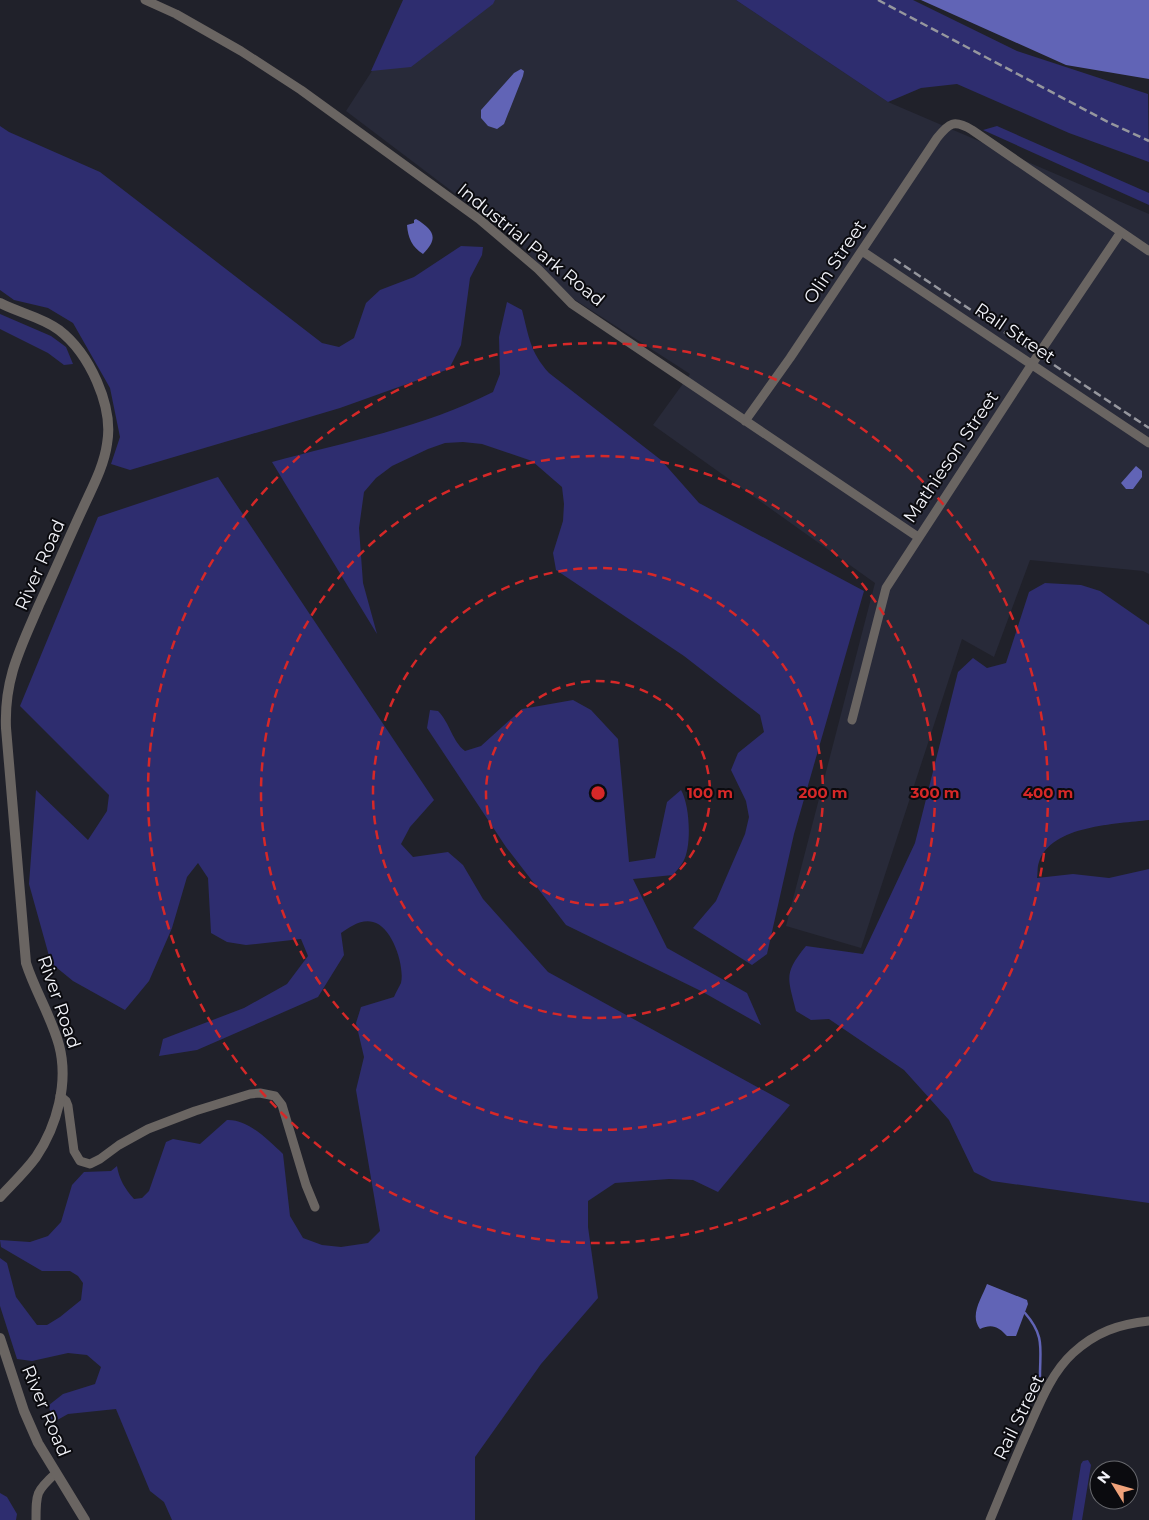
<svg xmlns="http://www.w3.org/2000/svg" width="1149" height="1520" font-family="Montserrat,sans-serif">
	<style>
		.built { fill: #282a39 }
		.green { fill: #2e2d6f }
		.water { fill: #6164b6 }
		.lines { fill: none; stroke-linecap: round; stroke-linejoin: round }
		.stream { stroke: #6164b6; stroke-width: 2.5 }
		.minor { stroke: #6a6562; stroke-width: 9 }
		.tertiary { stroke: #6a6562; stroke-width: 10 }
		.rail { stroke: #96979e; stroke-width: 2.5; stroke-dasharray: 8 4; stroke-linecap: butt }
		.ring { fill: none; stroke: #d62828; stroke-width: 2.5; stroke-dasharray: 9 6 }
		.labels { text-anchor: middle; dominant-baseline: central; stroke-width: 4; stroke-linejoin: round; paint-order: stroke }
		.street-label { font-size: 18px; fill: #f2f3f9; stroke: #0b0b0f }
		.centre { fill: #d62828; stroke: #0b0b0f; stroke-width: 2.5 }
		.ring-label { font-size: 15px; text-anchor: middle; font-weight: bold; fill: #d62828; stroke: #0b0b0f; stroke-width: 4; stroke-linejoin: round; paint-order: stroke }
	</style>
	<rect width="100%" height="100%" fill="#20212a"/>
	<!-- built -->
	<path class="built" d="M418 0H736L888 102 1149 214V574L1143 571 1030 560 994 657 962 639 861 948 786 926 875 583 653 425 690 374 566 294 515 239 346 111Z"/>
	<!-- green -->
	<path class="green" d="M403 0H495L493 4 411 67 371 71Z
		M736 0H913L1017 51 1148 94 1149 162 1069 133 957 84 921 88 888 102Z
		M0 126 9 132 100 172 322 343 339 347 354 338 366 303 380 290 414 277 461 246 483 247 482 255 470 278 461 345 449 369 340 408 130 470 111 464 120 437 110 388 73 323 48 308 14 300 0 290Z
		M997 126 1149 193V205L983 130Z
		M507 302 522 310C529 337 530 352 549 373L661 460 699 503 864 591 794 834 767 954 752 965 693 928 716 901 745 834 749 817 746 801 731 770 738 753 764 732 760 715 684 656 556 570 553 553 563 521 564 504 562 487 532 461 482 444 463 442 445 443 428 449 392 466 376 478 364 492 359 528 363 583 377 634 272 462C346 442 424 427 493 392L500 374 499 337Z
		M0 314 51 336 66 347 73 364 64 365 48 353 0 329Z
		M218 477 434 800 410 827 401 844 413 857 448 852 463 865 483 899 548 972 790 1105 718 1192 693 1180 669 1179 615 1183 588 1201V1227L598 1298 541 1364 475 1457V1520H172L164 1502 150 1491 116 1409 68 1414 52 1423 49 1405 63 1394 95 1384 101 1367 87 1355 68 1353 32 1361 17 1359 0 1306V1258L7 1263 16 1297 37 1325H47L60 1317 81 1300 83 1283 78 1276 70 1271H42L1 1247 0 1240 30 1242 48 1236 61 1222 72 1185 84 1172 111 1171 117 1166C119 1179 125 1189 134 1199L142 1198 149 1191 166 1142 173 1139 200 1144 227 1120C248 1119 268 1140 283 1154L290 1216 303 1238 322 1245 341 1247 368 1243 380 1231 356 1090 364 1057 356 1023 361 1007 394 997C396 992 399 987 401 983 405 966 392 926 373 922 361 919 350 927 341 933L344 955 318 997 197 1050 159 1056 163 1039 244 1008 287 984 308 956 301 939 246 945 227 942 211 933 208 878 198 863 187 877 172 928 149 981 125 1010 73 981 51 963 29 884 36 790 88 840 107 811 109 795 20 706 98 517Z
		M1045 583 1081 585 1100 591 1149 625V820C1117 824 1051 825 1039 862 1037 867 1038 873 1037 878L1073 874 1109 878 1149 869V1203L992 1181 974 1172 949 1120 904 1070 829 1019 811 1020 796 1011C788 978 783 974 806 946L863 954 915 843 958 672 973 658 987 668 1006 663 1029 592Z
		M573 700 591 710 618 739 629 862 655 858 667 802 681 790C690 805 692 847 683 862 680 867 676 871 673 875L633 879 667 948 747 993 761 1025 701 991 566 925 506 847 427 728 430 710 438 711C450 723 452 741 465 751L481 746 522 709Z
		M1088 1460 1091 1465 1082 1520H1072L1081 1464 1083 1461Z
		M0 1493 7 1497 17 1514 16 1520H0Z"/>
	<!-- water -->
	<path class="water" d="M921 0H1149V79L1066 65Z
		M521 69 524 71 523 76 504 124 497 129 488 126 481 118V110L514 73Z
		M416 219C434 230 439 238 423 254 412 247 408 238 407 225L414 223V220Z
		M1136 466 1142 471V477L1133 489H1126L1121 483Z
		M987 1284 1027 1300 1028 1304 1016 1336H1007C999 1327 992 1323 980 1329 969 1315 982 1298 987 1284Z"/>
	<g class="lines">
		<!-- stream -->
		<path class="stream" d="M1025 1313C1045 1336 1040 1348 1040 1376"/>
		<!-- minor -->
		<path class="minor" d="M145 0 176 14 241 51 301 90 479 219 538 269 572 304 918 537
			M862 251 1149 443
			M745 421 790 358 937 138C949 123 954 119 972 130L1149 251
			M852 720 886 588 1032 364 1121 232
			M60 1096 66 1101 68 1106 74 1151 80 1161 90 1164 100 1159 119 1145 148 1129 195 1111 250 1094 260 1093 275 1096 282 1105 306 1185 315 1207
			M36 1520C36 1493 36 1491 56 1473
			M990 1520C1002 1491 1014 1461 1027 1432 1039 1405 1051 1373 1073 1353 1096 1332 1119 1324 1149 1321"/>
		<!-- tertiary -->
		<path class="tertiary" d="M0 303C19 313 42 317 59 330 89 353 114 406 107 444 104 466 92 488 83 508 68 540 54 573 39 605 20 649 4 679 6 728L26 963C35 991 51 1016 59 1045 69 1082 57 1126 36 1157 25 1172 12 1184 0 1197
			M0 1338 24 1411 38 1443 85 1520"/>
		<!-- rail -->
		<path class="rail" d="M878 0 1108 122 1149 141
			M894 259 1149 428"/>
	</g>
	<!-- distance rings -->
	<g class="ring">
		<circle cx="598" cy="793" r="112"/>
		<circle cx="598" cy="793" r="225"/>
		<circle cx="598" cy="793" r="337"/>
		<circle cx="598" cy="793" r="450"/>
	</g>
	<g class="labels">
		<!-- street labels -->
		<g class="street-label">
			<text transform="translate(531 245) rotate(39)">Industrial Park Road</text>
			<text transform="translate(835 262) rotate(-56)">Olin Street</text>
			<text transform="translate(1015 333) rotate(34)">Rail Street</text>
			<text transform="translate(951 457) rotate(-56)">Mathieson Street</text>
			<text transform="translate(40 565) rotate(-66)">River Road</text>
			<text transform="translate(59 1002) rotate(71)">River Road</text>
			<text transform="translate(46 1411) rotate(67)">River Road</text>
			<text transform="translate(1019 1417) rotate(-64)">Rail Street</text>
		</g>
	</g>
	<circle cx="598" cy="793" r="8" class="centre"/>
	<g class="ring-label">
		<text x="710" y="798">100 m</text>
		<text x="823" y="798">200 m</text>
		<text x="935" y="798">300 m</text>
		<text x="1048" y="798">400 m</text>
	</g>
	<!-- north arrow -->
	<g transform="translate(1114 1485) rotate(307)"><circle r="24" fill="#0b0b0f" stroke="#67686d"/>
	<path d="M0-4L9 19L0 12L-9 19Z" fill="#f0a27a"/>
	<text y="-8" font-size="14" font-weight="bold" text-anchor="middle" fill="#f2f3f9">N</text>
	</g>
</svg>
